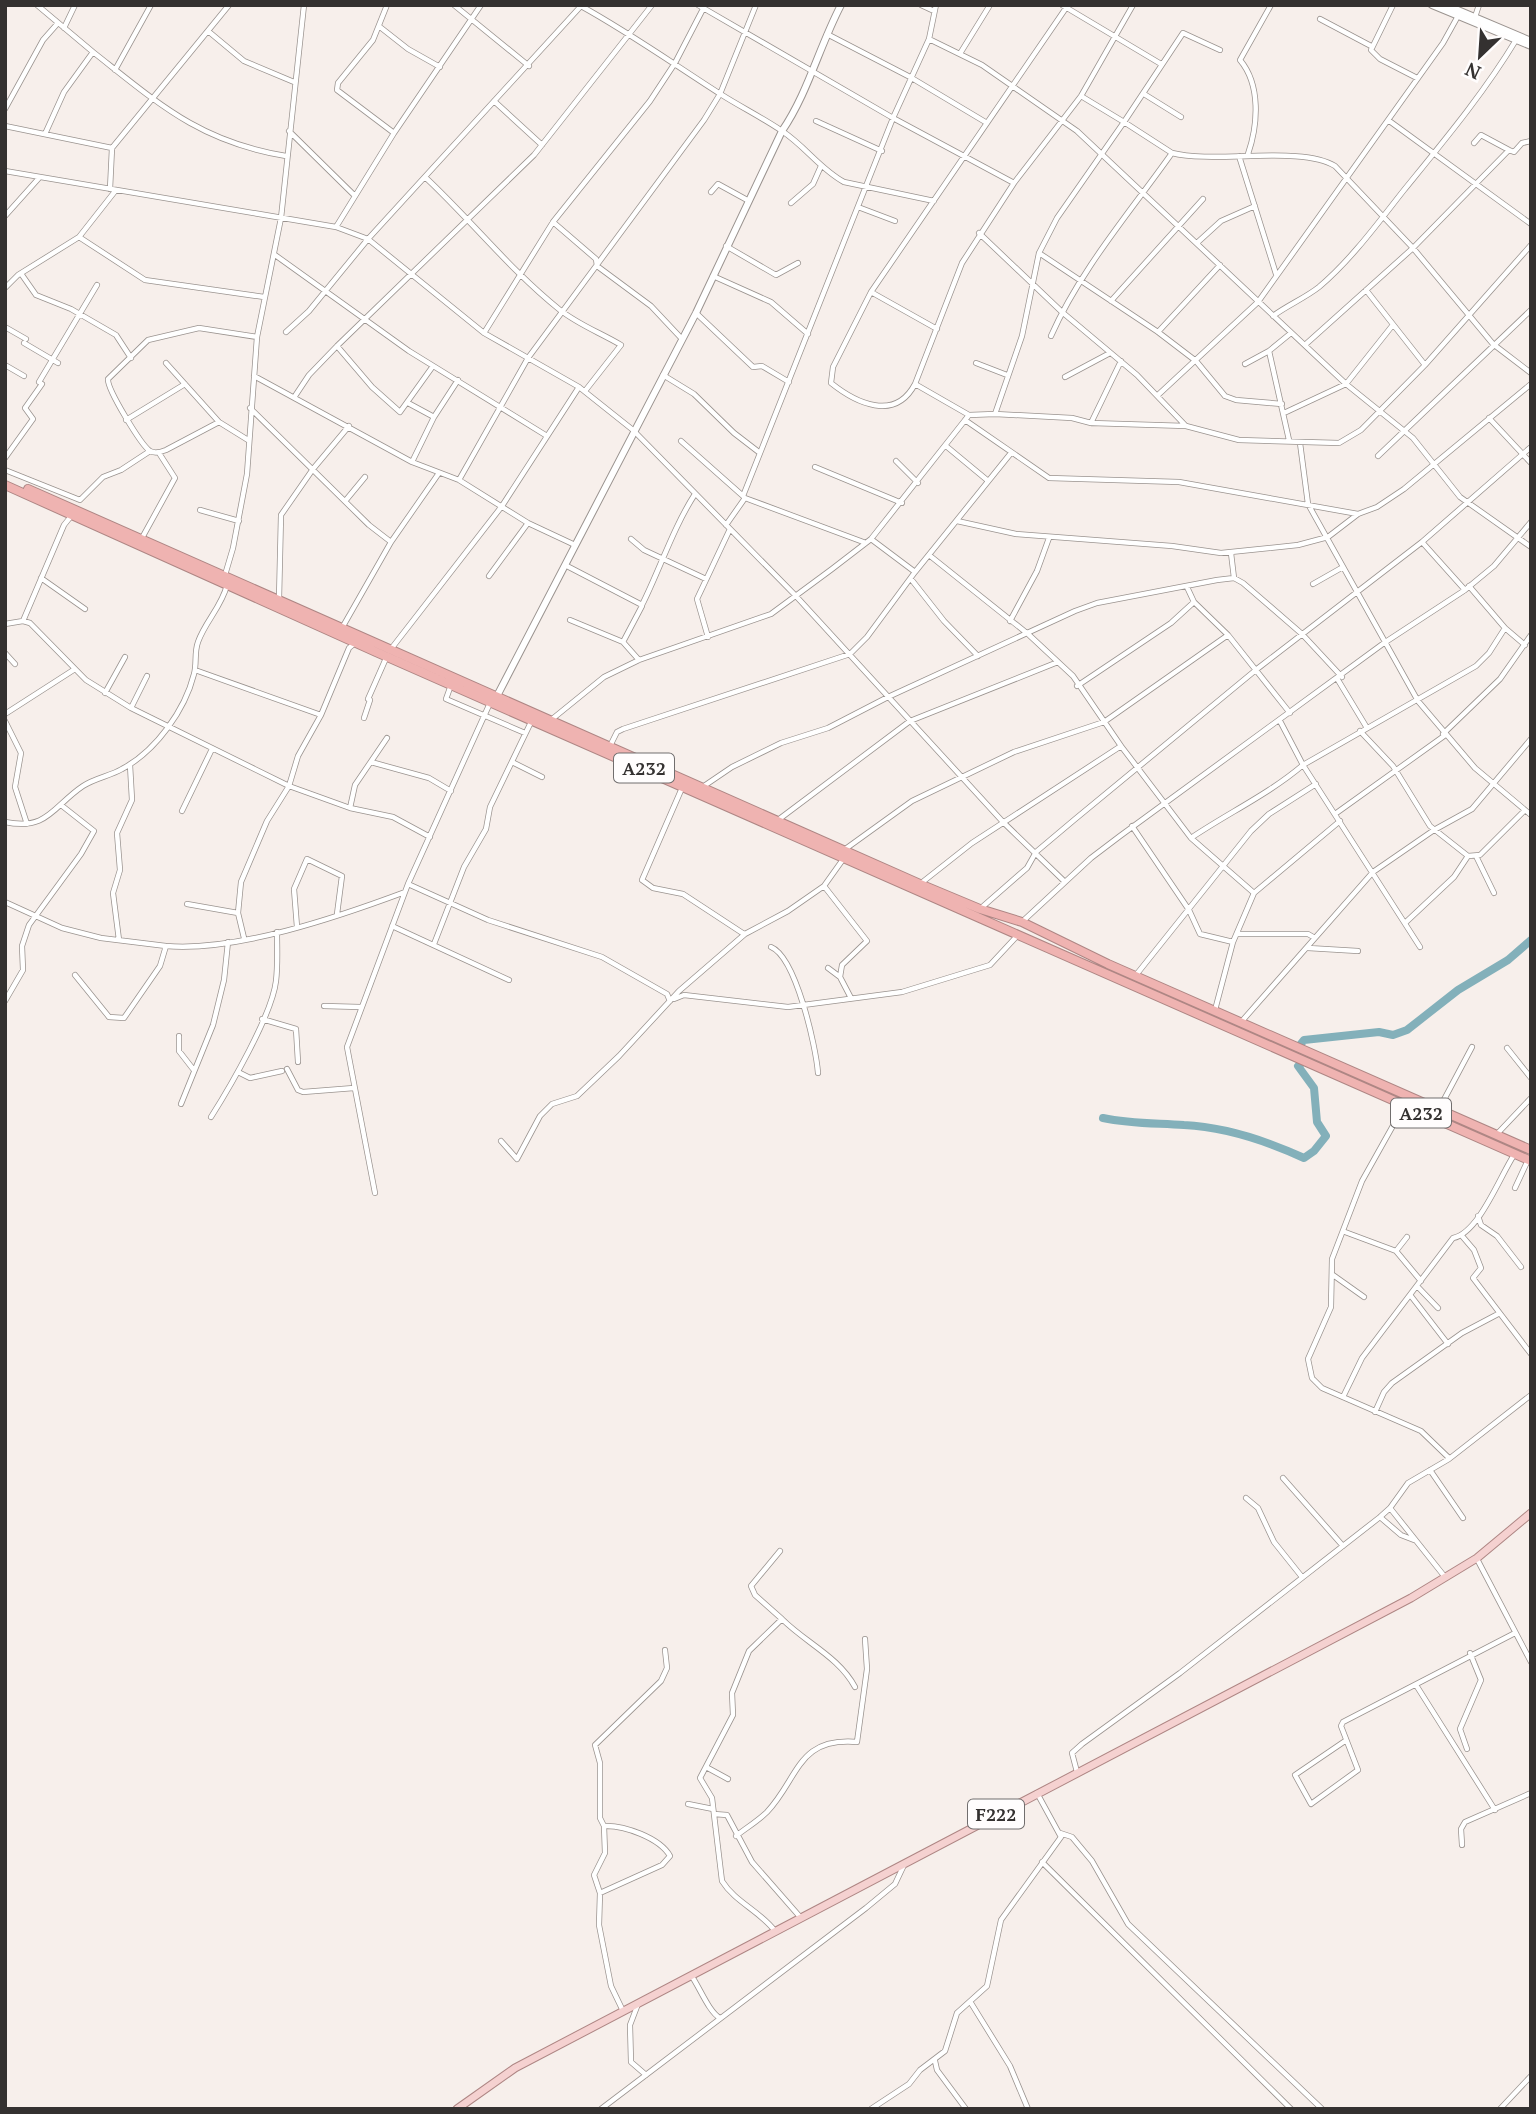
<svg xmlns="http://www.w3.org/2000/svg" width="1536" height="2114" font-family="'PT Serif',serif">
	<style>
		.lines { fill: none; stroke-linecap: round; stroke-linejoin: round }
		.river { stroke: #83b0ba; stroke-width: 8 }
		.street-casing { stroke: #9a938f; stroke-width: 6 }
		.secondary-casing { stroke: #9a938f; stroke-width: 8 }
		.primary-casing { stroke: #ae8684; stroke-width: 9 }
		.highway-casing { stroke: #ae8684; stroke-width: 10 }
		.street { stroke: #fff; stroke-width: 4.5 }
		.secondary { stroke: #fff; stroke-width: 6 }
		.primary { stroke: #f5d1d0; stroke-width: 7 }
		.highway { stroke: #efb3b1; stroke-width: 8 }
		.labels { text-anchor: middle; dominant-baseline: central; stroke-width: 6; stroke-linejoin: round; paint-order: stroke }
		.shield { fill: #fffdfd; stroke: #716e6e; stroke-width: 2 }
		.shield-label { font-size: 18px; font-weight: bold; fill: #343130 }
	</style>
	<rect width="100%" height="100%" fill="#f7efeb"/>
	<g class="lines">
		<!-- river -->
		<path class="river" d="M1103 1118C1131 1124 1156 1123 1184 1125 1226 1127 1267 1141 1304 1158L1314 1151 1326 1136 1317 1122 1314 1088 1298 1066 1303 1062 1296 1050 1304 1040 1379 1032 1393 1035 1407 1030 1458 990 1508 960 1531 940"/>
		<!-- street casing -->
		<g class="street-casing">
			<path id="street" d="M37 5 93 52
				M387 5 373 40 338 83 337 90 394 133
				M454 5 529 66
				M698 5 893 118 1014 183
				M921 5 934 11
				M1062 5 1161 64
				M1393 5 1371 50 1380 59 1417 78
				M581 6C630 33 675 65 722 95 741 107 763 118 782 131 805 146 820 169 844 182L934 201
				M1475 17 1479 5
				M1320 19 1371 46
				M380 27 408 49 440 67
				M64 28 75 5
				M208 31 244 61 294 82
				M827 34 910 77 987 123
				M929 39 982 65 1077 131 1346 384 1413 438 1460 497 1531 547
				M961 52 990 5
				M115 70 151 5
				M1144 94 1181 117
				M1081 96 1124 122 1183 33 1220 50
				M494 101 542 145
				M5 109 43 40 58 23
				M1388 120 1531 224
				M816 121 882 151
				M5 126 112 148 229 5
				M289 131 354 195
				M45 134 64 92 93 52C159 104 200 142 286 156
				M1474 143 1481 135 1509 150
				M1248 154C1258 125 1261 85 1240 60L1271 5
				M1239 156 1276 274
				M5 171 336 227 368 239 484 333 579 387 633 430 795 595 1003 822 1065 882
				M425 177C471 220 511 271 560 310 579 325 601 333 621 345L585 391
				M110 189 112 148
				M711 192 718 184 749 201
				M791 203 813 184 821 166
				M858 207 895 221
				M5 216 39 178
				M553 222 596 259 597 266 651 306 682 339
				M336 227 394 133 481 5
				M979 233 1062 312 1137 375 1185 425
				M79 237 145 280 264 297
				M1198 242 1221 221 1255 206
				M726 246 776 275 798 263
				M1039 253 1158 332 1196 361 1225 396 1236 400 1282 404
				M275 255 409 351 547 436
				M22 275 36 295 71 309 116 335 131 358
				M713 276 771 302 808 334
				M5 288 18 275 79 237 116 190
				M1366 290 1425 365
				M871 292 833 367 831 383C856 403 895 422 915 384
				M1111 301 1203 199
				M696 313 753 367 762 366 789 382
				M1273 316C1288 305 1305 298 1319 287 1351 260 1378 223 1404 190 1443 142 1484 93 1516 40
				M5 327 26 339
				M937 329 871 292 1068 5
				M286 332 309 311 368 239 581 6
				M1158 332 1220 265
				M484 333 553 222 650 101 675 63 703 9
				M1051 336C1080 270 1131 211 1172 153 1214 164 1302 145 1335 166L1413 248 1493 344 1531 373
				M24 343 58 363
				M1306 344 1413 248 1509 150 1514 152 1522 143 1531 141
				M337 346 372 387 400 412 433 366
				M166 363 219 422 248 440
				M976 363 1007 375
				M1245 364 1269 351
				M5 365 24 376
				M663 375 694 394 734 433 760 453
				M254 376 412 462 459 480 528 523 575 545
				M1065 377 1110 353
				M39 382 97 285
				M1158 395 1258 302 1443 43 1458 16
				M295 396 309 375 337 346 534 155 652 5
				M408 403 434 417
				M250 408 369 525 391 542
				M1284 413 1346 384 1392 326
				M995 414 1022 336 1039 253 1057 218 1124 122 1172 153
				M969 415 915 384 962 263 1014 183 1081 96 1133 5
				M1489 418 1531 463
				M126 420 185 384
				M965 420 1049 478 1179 482 1358 514
				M219 422 166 450C161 452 155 454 150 451 141 445 107 389 108 379L148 340 199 328 257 337
				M1091 423 1121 361
				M1289 440 1269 351 1291 333
				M681 441 743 496
				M1300 443 1308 504 1418 701 1475 768 1531 815
				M946 446 987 480
				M1378 456 1531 310
				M5 458 33 419 25 408 42 384
				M896 461 918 483
				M412 462 434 417 458 380
				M815 467 902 503
				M5 470 80 500 103 477 121 470 150 451
				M459 480 528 358 704 120 720 94 756 5
				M745 498 866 543
				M346 500 365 477
				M200 510 239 521
				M957 521 1016 534 1172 546 1221 553 1298 545 1328 537 1358 514 1377 507 1404 489 1531 384
				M726 525 745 498 743 496 893 118 929 39 936 5
				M142 538 175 478 159 453
				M631 539 644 550 706 579
				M871 539 915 572
				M1422 542 1465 590
				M1231 553 1234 578
				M929 555 1028 634 1073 676 1121 746 1191 838 1254 893
				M565 565 642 605C660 569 673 528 695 494
				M225 575 233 548 247 474 257 337 281 218 304 5
				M489 576 528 523
				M41 578 85 609
				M911 579 944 621 978 656
				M1313 584 1343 567
				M1469 586 1505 628 1525 645
				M1187 587 1194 602 1228 635 1290 713
				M279 599 281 515 313 469 349 426
				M570 620 623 642 639 660
				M23 621 64 525 72 515
				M1010 621 1037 571 1049 538
				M5 624 23 621 30 623 86 680 131 708 289 786 350 808 393 817 430 837
				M342 628 391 542 439 473
				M708 637 697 599 730 529
				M623 642 642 606
				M391 649 502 506 579 387
				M5 653 15 664
				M195 670 321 715
				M1338 680 1367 728
				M451 685 446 699 525 733
				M1077 686 1171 623 1194 602
				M105 693 125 657
				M368 699 387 656
				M490 703 408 884 488 920 602 957 667 994 670 1001
				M131 708 147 676
				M5 714 75 669
				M364 718 370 700
				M551 720 604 677 639 660 771 614 832 569 871 539 969 415 995 414 1072 418 1091 423 1186 426 1239 440 1339 443 1361 430 1425 365 1531 245
				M5 721 21 753 15 787 27 824
				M1280 721 1303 765 1420 947
				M1360 731 1393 766 1430 826 1468 856 1480 855 1525 810
				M1443 734 1500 679 1531 635
				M610 746 617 732 623 729 850 654 867 637 915 572 1011 453
				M371 762 429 778 451 791
				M512 762 542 777
				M704 786 732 767 781 743 828 728 888 697 1075 611 1097 603 1217 580 1234 578 1243 583 1302 634 1342 677
				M682 788 642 880 653 888 683 894 744 934
				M350 808 355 785 387 738
				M182 811 212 749
				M1335 814 1444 736
				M778 820 910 721 1058 662
				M5 822C48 831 53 806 83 786 95 778 110 776 122 769 156 751 185 710 194 674 197 663 194 653 198 642 205 622 222 606 227 585
				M1132 826 1189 910 1200 934 1233 942
				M1191 838C1228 813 1269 794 1303 765L1476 666 1489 653 1505 628
				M844 850 912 801 1014 752 1104 722 1228 635
				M1476 856 1494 893
				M920 884 972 843 1121 746
				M824 886 867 941 842 965 840 977
				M5 902 62 928 101 938 166 946
				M187 904 238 913
				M980 909 1027 868 1036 852 1074 820 1257 669 1422 542 1531 447
				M1023 921 1091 858 1120 836 1384 643 1465 590 1494 566 1531 522
				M1405 923 1454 877 1468 856
				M392 926 509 980
				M297 927 294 889 307 859 342 876 337 914
				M1237 934H1308L1315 938
				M244 938 238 913 241 882 267 821 289 786 298 756 321 715 349 648 355 643
				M119 940 113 893 120 870 117 833 132 800 130 765
				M434 944 464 867 486 829 490 807 532 720
				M771 947C796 957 816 1047 818 1073
				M1308 948 1358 951
				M828 968 840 977 851 998
				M75 975 109 1017 124 1018 160 966 166 946C236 952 338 917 405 892
				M1136 975 1251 831 1269 814 1316 784
				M674 999 684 995 788 1007 902 992 990 965 1017 936
				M5 1001 23 970 22 946 29 925 81 854 94 831 61 805
				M324 1006 360 1007
				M1215 1010 1233 942 1254 893 1340 821
				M262 1019 296 1029 298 1062
				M1242 1021 1373 872 1434 830 1472 809 1531 739
				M179 1036V1051L193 1069
				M1507 1048 1531 1078
				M287 1069 298 1090 303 1092 354 1088
				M238 1072 250 1078 282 1071
				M181 1104 213 1025 224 980 228 942
				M1404 1106 1362 1181 1332 1259 1331 1307 1308 1359 1312 1378 1322 1388 1421 1431 1449 1458
				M1439 1109 1472 1047
				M211 1117C230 1087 272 1015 276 981 278 965 277 948 277 932
				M1497 1134 1531 1098
				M501 1141 517 1159 540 1116 552 1104 577 1096 619 1056 679 991 745 934 788 911 824 886 844 858
				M1515 1188 1528 1160
				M375 1193 347 1047 408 884
				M1478 1216 1481 1225 1497 1236 1521 1267
				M1345 1232 1396 1251 1421 1281
				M1462 1236 1474 1250 1481 1268 1473 1278 1531 1354
				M1396 1251 1407 1237
				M1333 1275 1364 1297
				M1417 1286 1438 1308
				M1411 1296 1448 1344
				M1343 1397 1362 1358 1453 1238C1479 1233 1500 1176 1514 1155
				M1375 1412 1384 1392 1392 1383 1462 1333 1498 1314
				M1430 1470 1463 1518
				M1283 1478 1343 1546
				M1246 1498 1258 1508 1274 1542 1302 1577
				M1390 1508 1445 1577
				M1380 1517 1401 1535 1414 1540
				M1477 1559 1531 1662
				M782 1619C806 1643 839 1657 855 1687
				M1416 1685 1495 1810
				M1345 1741 1295 1775 1311 1804 1358 1770 1341 1726 1343 1722 1515 1633
				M1467 1749 1460 1729 1481 1680 1470 1653
				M706 1767 728 1779
				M1077 1772 1072 1753 1082 1744 1180 1673 1380 1517 1390 1508 1408 1483 1449 1459 1531 1395
				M688 1804 713 1809
				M714 1814 727 1815 752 1862 801 1918
				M1060 1833 1072 1837 1092 1861 1128 1924 1322 2109
				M736 1836C746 1828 758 1821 767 1812 799 1778 797 1737 857 1742L867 1669 865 1639
				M1462 1845 1461 1829 1465 1822 1531 1793
				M1042 1862 1291 2109
				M600 1893 662 1865 670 1856C660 1838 624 1825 604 1826
				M775 1931C760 1911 735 1902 722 1881L712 1798 700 1778 733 1715 732 1693 749 1651 782 1619 755 1595 751 1586 780 1551
				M691 1975C700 1988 709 2012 720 2018
				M971 2003 1010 2066 1028 2109
				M638 2004 630 2025 631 2062 646 2075
				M623 2011 611 1986 599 1925 600 1893 594 1875 605 1853 604 1826 600 1818V1763L595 1745 661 1681 667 1668 665 1650
				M935 2061 937 2070 966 2109
				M601 2109 866 1908 895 1884 904 1865
				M871 2109 909 2084 920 2070 945 2051 957 2013 987 1986 1001 1920 1061 1837 1037 1793
				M1500 2109 1531 2076"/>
		</g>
		<!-- secondary casing -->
		<g class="secondary-casing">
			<path id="secondary" d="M1432 5 1531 46
				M1446 5 1531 41
				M497 696 696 313 782 131C808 93 819 47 841 5"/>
		</g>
		<!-- primary casing -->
		<g class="primary-casing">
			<path id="primary" d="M457 2109 515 2068 1411 1598 1477 1558 1531 1513"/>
		</g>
		<!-- highway casing -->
		<g class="highway-casing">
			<path id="highway" d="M5 485 376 652 1531 1161
				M28 489 920 884 980 909 1022 922 1108 964 1531 1150"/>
		</g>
		<!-- street -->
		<use href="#street" class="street"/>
		<!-- secondary -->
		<use href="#secondary" class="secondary"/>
		<!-- primary -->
		<use href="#primary" class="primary"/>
		<!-- highway -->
		<use href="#highway" class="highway"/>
	</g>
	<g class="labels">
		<!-- shield labels -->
		<g class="shield">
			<rect x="614" y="753.5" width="60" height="29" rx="5"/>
			<rect x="1391" y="1098.5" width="60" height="29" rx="5"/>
			<rect x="968" y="1799.5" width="56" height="29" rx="5"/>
		</g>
		<g class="shield-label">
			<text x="644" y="768">A232</text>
			<text x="1421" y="1113">A232</text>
			<text x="996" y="1814">F222</text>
		</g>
	</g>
	<!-- border -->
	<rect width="1536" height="2114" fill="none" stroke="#343130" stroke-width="14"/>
	<!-- north arrow -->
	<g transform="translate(1480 56) rotate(205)" stroke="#fffdfd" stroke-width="5" paint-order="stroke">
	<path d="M0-5L12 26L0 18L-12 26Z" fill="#343130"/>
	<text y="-10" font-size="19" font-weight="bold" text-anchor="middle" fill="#343130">N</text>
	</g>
</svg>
